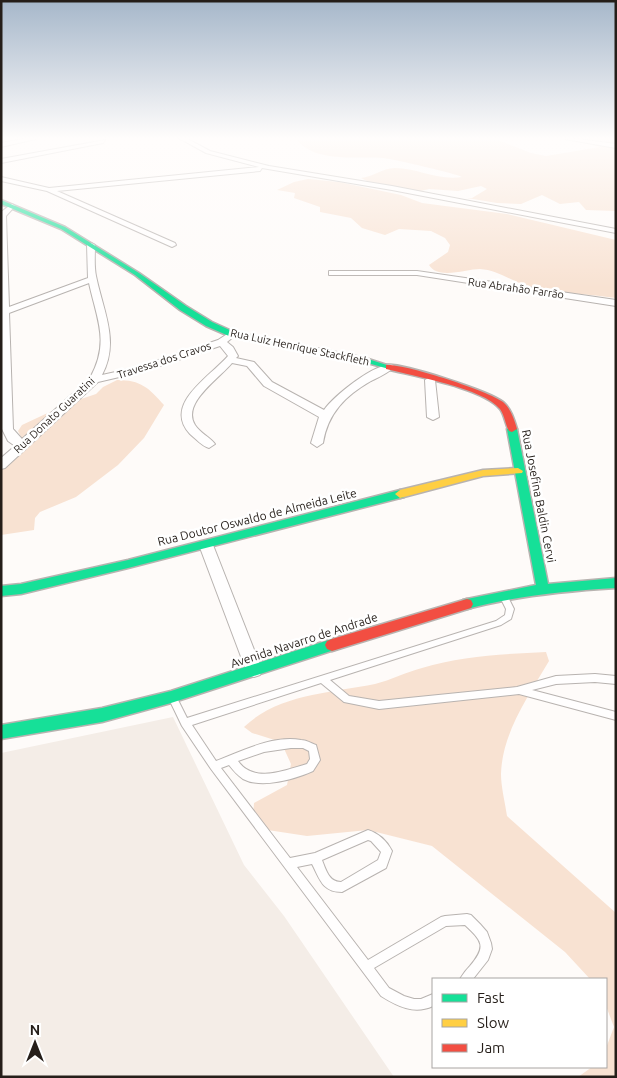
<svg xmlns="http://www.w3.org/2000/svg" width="617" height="1078" font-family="Ubuntu,sans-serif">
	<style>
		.built { fill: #f4ede7 }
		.green { fill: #f8e2d2 }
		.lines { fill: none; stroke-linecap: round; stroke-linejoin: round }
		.lane-casing { stroke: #b8b3b0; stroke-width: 2 }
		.street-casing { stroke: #b8b3b0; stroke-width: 2 }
		.fast-casing { stroke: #b8b3b0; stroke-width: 3 }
		.slow-casing { stroke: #b8b3b0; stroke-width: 3 }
		.jam-casing { stroke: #b8b3b0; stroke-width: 3 }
		.lane { fill: #fffefe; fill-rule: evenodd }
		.street { fill: #fffefe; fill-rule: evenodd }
		.fast { fill: #16e098; fill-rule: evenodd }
		.slow { fill: #ffcf43; fill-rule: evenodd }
		.jam { fill: #f24e42; fill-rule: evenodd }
		.labels { text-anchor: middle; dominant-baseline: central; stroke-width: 5; stroke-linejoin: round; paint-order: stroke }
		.far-street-label { font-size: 11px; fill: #251e19; stroke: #fff }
		.street-label { font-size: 12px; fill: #251e19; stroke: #fff }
	</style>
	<rect width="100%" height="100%" fill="#fefbf9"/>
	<!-- built -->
	<path class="built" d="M173 717 244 865 284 916 394 1077H1V753Z"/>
	<!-- green -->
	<path class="green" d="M298 137H490L531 153 546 156 600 147 558 137H616V211L586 210 579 202 560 204 542 195 521 204 497 203 467 198H472L487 189 481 186 458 191 429 189 417 192 371 183 361 178C373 177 382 168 395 168 417 168 439 181 462 177 458 174 389 158 383 158 358 156 315 163 297 140Z
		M308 179 339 182 401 195 422 203 507 214 616 240V298C589 294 561 293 535 288 515 284 499 270 480 269 466 269 438 280 429 265L448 252 450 245 445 238 431 231 399 229 385 235 362 228 351 218 320 212V207L294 198 295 193 277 190 294 182Z
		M117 380C141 380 149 388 164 405L144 438 118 465 76 497 40 512 35 518 34 530 1 535V466L22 439 18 431 22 425 69 403 96 394 103 387Z
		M546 652 549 661C529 695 502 733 501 774 501 787 505 802 507 816L616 913V1077H578L592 1067H606V1048L614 1027 606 1006V979H590L565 952 432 846 368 830 307 836 261 829 253 817 254 803 287 785 291 764 281 742 252 733 244 727C278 694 331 693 375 684 391 680 406 672 422 668 462 656 505 654 546 652Z"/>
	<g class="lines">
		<!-- lane casing -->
		<g class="lane-casing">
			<path id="lane" d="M503 592 506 593 514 609 511 619 501 625 330 680 349 696 379 701 517 687 556 676 595 674 616 676V684L595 682 556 684 532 690 616 712V720L519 694 379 709 344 702 321 683 192 725 216 761C242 751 273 735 301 740 306 740 311 743 316 745L320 760 313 771C295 779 262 789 243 779 237 775 233 770 229 765L221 768 290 858 315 853 368 830C378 833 387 841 392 851L386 868 342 892C322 892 320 879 312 864L297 867 368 960 441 917 445 916 467 914 471 915 480 924 487 932 491 943 492 949 488 960 473 979H460C463 974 466 970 470 966 487 946 482 941 465 925L446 926 374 968 389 988 404 996 414 999H421L433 994V1006C414 1015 397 1006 381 996L211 769 182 726 169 699 170 696 173 695 176 696 187 718 496 621 505 615 506 609 499 595 500 593ZM291 748H303L309 751 310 759 307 764C285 770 254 784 238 761L264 752ZM368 840 371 841 381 852 378 860 341 882C329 882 326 870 322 860Z"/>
		</g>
		<!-- street casing -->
		<g class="street-casing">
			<path id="street" d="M33 137H44L1 147V143Z
				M177 137H184L210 151 269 166 392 186 616 229V233L392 190 262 168 260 171 57 191 175 243 176 245 172 247 47 191 1 181V177L49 188 259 167 206 153Z
				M562 137 616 144V148L565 139Z
				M105 140 103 143 1 163V159Z
				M12 204 15 206 6 216 9 307 88 278 87 245 91 243 95 245C95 255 94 266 96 276 103 311 120 341 102 375L138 367 218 340 232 331 237 334 227 342 233 347 238 356 236 358 254 362 272 382 324 410C333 397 376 361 393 365L394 367C388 373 379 377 371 381 345 396 328 413 323 443L317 447 311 443 319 417 264 386 247 366 232 363C220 378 181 403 195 425 200 433 210 437 215 444L209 448C202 446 196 439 190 434 162 404 211 376 228 356L220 346 145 371 98 382 5 468 1 469V458L15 446 8 441 1 427V212ZM89 283C97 320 110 342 90 378L22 439 13 429 9 313Z
				M329 271H417L616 300V306L417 275H329Z
				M430 377 435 380 439 417 433 420 427 417 425 380Z
				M206 540 213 545 262 670 260 675 254 677 248 675 246 670 199 545Z"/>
		</g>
		<!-- fast casing -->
		<g class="fast-casing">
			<path id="fast" d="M1 200 65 227 139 273 186 306 212 322 234 332 365 358 393 367 389 369 364 362 229 336 206 326 180 310 135 275 61 229 1 204Z
				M512 426 517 429 548 584 616 578V588C565 591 516 596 467 609L463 608 461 604 463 600 467 599 536 585 507 429Z
				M400 490 404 491 405 494 404 497 128 568 21 594 1 596V586L21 584 128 560Z
				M332 639 337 641 339 645 337 649 171 703 102 722 1 739V725L102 708 171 691Z"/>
		</g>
		<!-- slow casing -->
		<g class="slow-casing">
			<path id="slow" d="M518 468 523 471 522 473 483 476 400 498 395 494 400 490 483 470Z"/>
		</g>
		<!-- jam casing -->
		<g class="jam-casing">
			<path id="jam" d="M386 365C403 363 489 391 503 402 511 409 514 419 517 429L512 432 509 431C505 424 505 416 500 409 483 388 413 376 386 369Z
				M467 599 471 600 473 604 471 608 332 651 327 649 325 645 327 641 332 639Z"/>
		</g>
		<!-- lane -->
		<use href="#lane" class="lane"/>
		<!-- street -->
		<use href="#street" class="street"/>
		<!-- fast -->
		<use href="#fast" class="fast"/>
		<!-- slow -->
		<use href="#slow" class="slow"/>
		<!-- jam -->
		<use href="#jam" class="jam"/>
	</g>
	<!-- sky -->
	<linearGradient id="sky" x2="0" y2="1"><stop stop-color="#a6b7ca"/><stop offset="0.48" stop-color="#fffdfc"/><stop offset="1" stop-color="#fffdfc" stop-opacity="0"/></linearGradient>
	<rect width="617" height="288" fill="url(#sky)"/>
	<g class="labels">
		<!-- far-street labels -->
		<g class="far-street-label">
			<text transform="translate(516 288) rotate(8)">Rua Abrahão Farrão</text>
			<text transform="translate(300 347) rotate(12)">Rua Luiz Henrique Stackfleth</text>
			<text transform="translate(164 360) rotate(-18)">Travessa dos Cravos</text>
			<text transform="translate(54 415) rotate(-43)">Rua Donato Guaratini</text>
		</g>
		<!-- street labels -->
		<g class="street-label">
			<text transform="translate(539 496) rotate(79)">Rua Josefina Baldin Cervi</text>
			<text transform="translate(257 517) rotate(-14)">Rua Doutor Oswaldo de Almeida Leite</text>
			<text transform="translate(304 640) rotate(-18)">Avenida Navarro de Andrade</text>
		</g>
	</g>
	<!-- border -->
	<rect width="617" height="1078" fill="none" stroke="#251e19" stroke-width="5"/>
	<!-- legend -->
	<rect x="432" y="978" width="175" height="90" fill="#ffffff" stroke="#a8a5a3"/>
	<rect x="442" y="994" width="25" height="8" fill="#16e098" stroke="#a8a5a3"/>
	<text x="477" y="1003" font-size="15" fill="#251e19">Fast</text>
	<rect x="442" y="1019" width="25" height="8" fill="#ffcf43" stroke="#a8a5a3"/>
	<text x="477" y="1028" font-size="15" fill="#251e19">Slow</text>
	<rect x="442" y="1044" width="25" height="8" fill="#f24e42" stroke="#a8a5a3"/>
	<text x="477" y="1053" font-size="15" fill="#251e19">Jam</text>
	<!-- north arrow -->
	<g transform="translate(35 1043)" stroke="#ffffff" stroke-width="4" paint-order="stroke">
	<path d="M0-4L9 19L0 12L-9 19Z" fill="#251e19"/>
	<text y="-8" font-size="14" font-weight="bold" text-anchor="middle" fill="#251e19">N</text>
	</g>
</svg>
